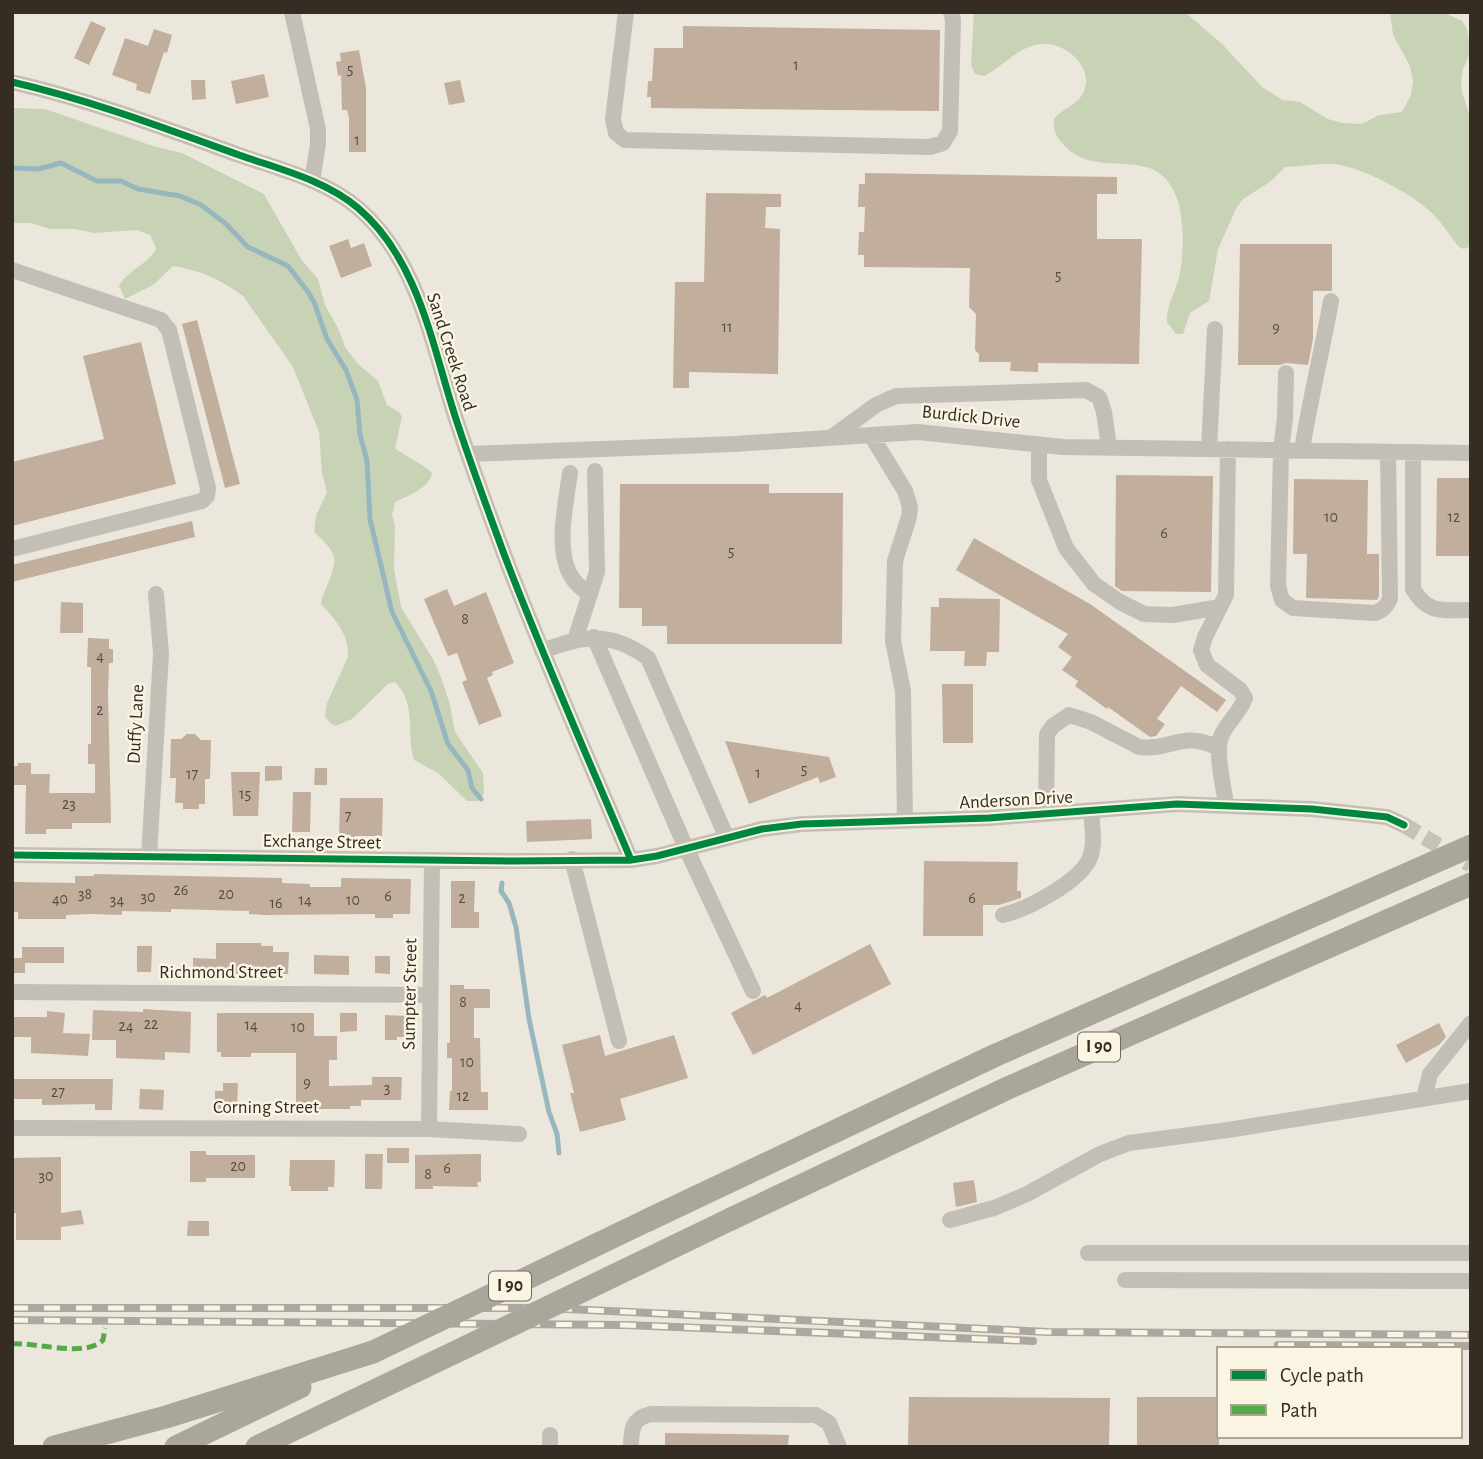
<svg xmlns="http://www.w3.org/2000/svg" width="1483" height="1459" font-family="'Alegreya Sans',sans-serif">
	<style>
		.green { fill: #c8d3b5 }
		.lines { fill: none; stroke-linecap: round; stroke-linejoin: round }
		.stream { stroke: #97b7bf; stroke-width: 5 }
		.building { fill: #c1ae9c }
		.minor-tunnel { stroke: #c7c2b7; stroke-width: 16; stroke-dasharray: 16 8; stroke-linecap: butt }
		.minor { stroke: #c4bfb6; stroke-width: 16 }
		.highway { stroke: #aba69c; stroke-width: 23 }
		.rail-casing { stroke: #aca7a0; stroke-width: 8 }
		.rail { stroke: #faf4e2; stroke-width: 5; stroke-dasharray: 16; stroke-linecap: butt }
		.highway-bridge { stroke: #aba69c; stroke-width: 23 }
		.quiet { stroke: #54ab44; stroke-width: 5; stroke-dasharray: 10 5; stroke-linecap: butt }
		.cycleway-casing { stroke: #faf4e2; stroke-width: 11 }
		.cycleway { stroke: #00873e; stroke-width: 7 }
		.labels { text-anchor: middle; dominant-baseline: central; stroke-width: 5; stroke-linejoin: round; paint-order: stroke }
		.number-label { font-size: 16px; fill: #584d42 }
		.shield { fill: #faf4e2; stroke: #70695d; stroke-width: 2 }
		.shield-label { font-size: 18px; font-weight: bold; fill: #352d24 }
		.street-label { font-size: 19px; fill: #352d24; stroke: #faf4e2 }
	</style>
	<rect width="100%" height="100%" fill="#ece7dc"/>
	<!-- green -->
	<path class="green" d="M974 12H1185L1222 44 1262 87 1283 100 1300 102 1328 119 1342 123 1362 124 1379 115 1402 112 1411 95 1413 81 1410 66 1393 35 1390 12H1443L1462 21 1467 29 1471 51 1463 69 1461 82 1462 92 1471 119V246L1464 249 1459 247C1450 236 1442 223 1432 213 1411 193 1362 167 1334 164 1317 163 1302 167 1285 167L1270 182 1243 199 1237 207 1218 249 1209 301 1190 313 1183 334H1176L1167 322V317C1168 305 1174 293 1178 281 1184 260 1185 217 1176 196 1154 140 1096 184 1062 143 1055 135 1053 129 1054 119 1061 110 1073 106 1080 98 1101 70 1063 37 1035 45 1014 51 1002 67 984 76L975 74 971 65Z
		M12 108 45 109 150 145 182 153 264 194 301 259 318 279 325 305 338 328 345 347 357 363 378 381 387 405 399 412 402 417 395 448C407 458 421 462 432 473 430 488 407 496 395 502L392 515 395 526 394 569 401 607 434 661 442 680 450 705 455 732 483 773 484 793 478 801H467L438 773 414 760C406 733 417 704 395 682L388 684 352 719 336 726 330 723 325 716 327 703 348 657C349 634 335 619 321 604 323 590 339 566 333 554 330 546 320 538 314 532L316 516 327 492 322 473 319 432 293 367 243 296C222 280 199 270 173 266L153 285 125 299 119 286C127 270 152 262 156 248L150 235 137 230 94 233 75 229H50L31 223H12Z"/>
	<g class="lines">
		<!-- stream -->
		<path class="stream" d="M12 168 38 169 61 163 97 181H121L138 189 180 196 201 205 225 223 248 247 288 266 308 292 314 302 327 339 346 370 357 400 360 434 367 461 370 519 392 612 431 691 448 744 468 770 472 788 481 799
			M502 883 501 891 509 903 516 927 529 1019 549 1112 557 1134 559 1153"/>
	</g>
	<!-- building -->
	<path class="building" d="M91 21 106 28 89 65 74 58Z
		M683 26 940 30 939 111 651 108V97H647L648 81H652L654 48H683Z
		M154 29 172 35 167 53 164 52 150 94 136 90 137 84 112 75 125 38 148 46Z
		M359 50 366 88V152H349V118L347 110H342L341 75 338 76 336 62 341 61 340 53Z
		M264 74 269 97 236 104 231 81Z
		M191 80H205L206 99 192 100Z
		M460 80 465 102 449 105 444 83Z
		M865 173 1117 177V194H1097V239H1142L1139 364 1038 363V372L1010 371 1011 362H979V354L975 350 976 314 969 307 970 268 864 267V255H858L859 232H864L865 207H858L859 184H865Z
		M706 193 781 194V207H766L765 228 780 229 778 374 689 372V388H673L675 282H704Z
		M348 239 351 248 364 243 372 266 341 278 329 246Z
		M1240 244H1332V291H1313V339L1308 365 1286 363 1280 365H1238Z
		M197 320 240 484 225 488 182 324Z
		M141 342 176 484 12 526V462L104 439 83 356Z
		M1116 475 1213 476 1211 592 1122 591 1115 586Z
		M1437 478H1471V556H1436Z
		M1294 479 1368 480 1367 554H1379V596L1377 600 1306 598 1307 554H1293Z
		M620 484H769V493H843L842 644H667V626H642V608H619Z
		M192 521 195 537 12 582V565Z
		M974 538 1090 604 1226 700 1217 712 1181 686 1157 719 1165 724 1156 736 1150 737 1108 707 1107 709 1075 686 1078 681 1062 670 1072 657 1058 647 1068 634 956 570Z
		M447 589 454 606 486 592 514 663 492 672 493 675 487 678 502 716 479 725 462 682 467 680 457 653 448 656 424 599Z
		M939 598 1000 599 999 652H987L986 666H964L965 651H930L931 607H939Z
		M61 602 83 603V633H60Z
		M88 638 109 639V649H113V663H109L108 692 111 823H72V829H46V834H25L26 785H12V766H18V763H31V774H50L49 793H95V764H88V744H91V667H87Z
		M942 684H973V743H943Z
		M187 734H195L201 740H211L210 779H205V804H199V809H183V803H175L176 778H170L171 739H181Z
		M725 741 829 757 836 777 820 783 818 777 749 804Z
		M265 766H282V780L265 781Z
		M315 768H327V785H314Z
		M231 772H260L258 816H233Z
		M293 792H311L310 832H292Z
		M340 798H383L382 836H355V840H339Z
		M591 819 592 839 527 842 526 821Z
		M924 861 1018 862 1017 891H1021V898L999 905H983V936H923Z
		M94 874 282 878V883L310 884V887H341V878L411 879 410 914H393V918H375V914L265 915 249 914V911L171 909V912L122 911V915L90 914 66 915V919H18V912H14V882L75 883V876H94Z
		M451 881H475L474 912H479V928H451Z
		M216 943H261V946H273V952H289L288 974H193V958L216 959Z
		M870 944 891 984 753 1055 731 1013 765 995 767 998Z
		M137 946H152L151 972H137Z
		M22 947H64V963H25V973H12V958H22Z
		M314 955 349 956V975L314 974Z
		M375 956H390V974L375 973Z
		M450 985H464V989H490V1008H474V1038H480L481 1092H488V1110H449L450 1091H452V1058H447V1043H450Z
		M143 1009 191 1012 190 1053 165 1052V1060L116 1058V1040H92L93 1010 143 1012Z
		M47 1011 65 1013 63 1033 90 1034 88 1056 31 1053V1037H12V1017H47Z
		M217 1013H314V1036H337V1060H329V1086L372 1085V1077H402L401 1100H361V1106H350V1109H296V1053H251V1057H221V1052H217Z
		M340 1013H357V1031L340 1032Z
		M385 1015 408 1016 407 1037H397V1040H385Z
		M1439 1023 1446 1037 1439 1045 1406 1063 1396 1045Z
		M600 1035 605 1056 674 1035 688 1078 620 1099 626 1120 580 1132 570 1093H574L562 1045Z
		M12 1079H113L112 1110H95V1104L42 1105V1099H12Z
		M223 1083H238L237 1109H215V1091H223Z
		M140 1089 164 1090 163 1110 139 1109Z
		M387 1148H409V1163H387Z
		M190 1151H206V1155H255V1178H206V1182H190Z
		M365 1154H383L382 1189H365Z
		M481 1154V1182H477L478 1187 433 1186V1189H415V1155Z
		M61 1157V1213L81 1210 84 1224 61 1227V1240H16V1213H12V1158Z
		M290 1160H335L334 1187H328V1191H291V1186H289Z
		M974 1180 977 1202 956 1207 953 1183Z
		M188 1221H209V1236H187Z
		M909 1397 1110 1398 1109 1447H908Z
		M1137 1397H1219V1447H1137Z
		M665 1433 789 1435 788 1447H665Z"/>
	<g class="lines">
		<!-- minor-tunnel -->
		<path class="minor-tunnel" d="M1404 825 1471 865"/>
		<!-- minor -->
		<path class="minor" d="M292 12 318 129V144L312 181
			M626 12 613 119 616 133 625 140 930 147 943 143 950 131 953 20 951 12
			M12 82C90 100 164 128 239 155 279 169 325 180 358 208 418 259 432 344 455 416 470 462 487 508 504 554 543 657 588 758 631 860
			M12 270 161 320 169 330 208 488 207 496 202 501 12 549
			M1286 373 1285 418 1281 450 1278 586 1282 600 1293 608 1375 613C1383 610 1386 607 1390 599L1388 452
			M871 435 905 491 910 507 909 517 895 561 893 641 903 691 905 821
			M832 437 876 405 896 396 1086 390 1099 397 1104 412 1109 447
			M1039 445V480L1066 548 1094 584 1120 602 1144 614 1173 615 1220 607
			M1209 449 1215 329
			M1302 450C1310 400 1322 351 1331 301
			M1413 452V589C1428 615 1444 610 1471 610
			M468 454 735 444 918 432 1063 447 1471 453
			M570 473C566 503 554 553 573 579 577 585 584 590 589 595
			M594 637 686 848 753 991
			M575 640 597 572 595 471
			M542 651C584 636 609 630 648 658L726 836
			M1226 805C1224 787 1215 754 1221 737 1226 723 1240 713 1245 698L1240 690 1207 665 1201 650 1205 637 1226 595 1228 449
			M1046 814 1047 734 1053 726 1069 715 1091 722 1139 747C1171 751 1181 730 1219 748
			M12 855 513 861 631 860 657 856 762 829 802 824 989 818 1177 804 1312 809 1387 817 1404 825
			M149 856 161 654 156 594
			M572 859 619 1041
			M1003 915C1028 909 1077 883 1089 860 1096 845 1092 826 1091 811
			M12 992 430 995
			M1424 1098 1430 1074 1471 1023
			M12 1128 429 1129 519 1134
			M429 1129 432 860
			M950 1220 994 1208 1027 1194 1100 1154 1129 1143 1228 1130 1471 1091
			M1088 1253H1471
			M1125 1280 1471 1281
			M550 1435V1447
			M631 1447C631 1430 632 1418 651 1414L816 1415 829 1423 839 1447"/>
		<!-- highway -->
		<path class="highway" d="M731 1219 1010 1087 1471 884
			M648 1220 996 1055 1471 846
			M54 1447 166 1417 373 1352
			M176 1447 300 1387
			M257 1447 466 1347"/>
		<!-- rail casing -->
		<g class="rail-casing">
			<path id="rail" d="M12 1308H547L1048 1332 1471 1335
				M12 1320 625 1325 1033 1341
				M1278 1345 1471 1346"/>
		</g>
		<!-- rail -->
		<use href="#rail" class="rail"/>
		<!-- highway-bridge -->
		<path class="highway-bridge" d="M466 1347 731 1219
			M373 1352 648 1220"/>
		<!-- quiet -->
		<path class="quiet" d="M12 1344C36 1342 87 1358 103 1340L105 1328"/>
		<!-- cycleway casing -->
		<g class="cycleway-casing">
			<path id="cycleway" d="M12 82C90 100 164 128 239 155 279 169 325 180 358 208 418 259 432 344 455 416 470 462 487 508 504 554 543 657 588 758 631 860
				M12 855 513 861 631 860 657 856 762 829 802 824 989 818 1177 804 1312 809 1387 817 1404 825"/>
		</g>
		<!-- cycleway -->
		<use href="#cycleway" class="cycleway"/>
	</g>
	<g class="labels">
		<!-- number labels -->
		<g class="number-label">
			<text x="796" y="65">1</text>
			<text x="350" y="69">5</text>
			<text x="357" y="140">1</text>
			<text x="1058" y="275">5</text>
			<text x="727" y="327">11</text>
			<text x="1276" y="328">9</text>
			<text x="1331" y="517">10</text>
			<text x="1454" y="517">12</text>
			<text x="1164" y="533">6</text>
			<text x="731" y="551">5</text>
			<text x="465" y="619">8</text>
			<text x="100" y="656">4</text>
			<text x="100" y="710">2</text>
			<text x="804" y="769">5</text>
			<text x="758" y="773">1</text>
			<text x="192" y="774">17</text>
			<text x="245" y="794">15</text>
			<text x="69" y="804">23</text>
			<text x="348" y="816">7</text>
			<text x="181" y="890">26</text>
			<text x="85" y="894">38</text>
			<text x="226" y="894">20</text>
			<text x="388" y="896">6</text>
			<text x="148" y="897">30</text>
			<text x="462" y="898">2</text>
			<text x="972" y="898">6</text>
			<text x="60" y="899">40</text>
			<text x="117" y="900">34</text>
			<text x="305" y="900">14</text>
			<text x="353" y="900">10</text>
			<text x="276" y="903">16</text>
			<text x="463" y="1002">8</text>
			<text x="798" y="1005">4</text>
			<text x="151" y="1024">22</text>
			<text x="251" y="1025">14</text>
			<text x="126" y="1026">24</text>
			<text x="298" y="1027">10</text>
			<text x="467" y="1062">10</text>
			<text x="307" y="1083">9</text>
			<text x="387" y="1088">3</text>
			<text x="58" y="1092">27</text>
			<text x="463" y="1096">12</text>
			<text x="238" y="1166">20</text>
			<text x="447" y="1168">6</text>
			<text x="428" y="1174">8</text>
			<text x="46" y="1176">30</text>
		</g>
		<!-- shield labels -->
		<g class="shield">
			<rect x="1078" y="1032.5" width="42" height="29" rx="5"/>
			<rect x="489" y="1271.5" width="42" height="29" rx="5"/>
		</g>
		<g class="shield-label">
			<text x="1099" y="1047">I 90</text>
			<text x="510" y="1286">I 90</text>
		</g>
		<!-- street labels -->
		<g class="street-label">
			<text transform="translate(451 352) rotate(72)">Sand Creek Road</text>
			<text transform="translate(971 417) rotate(6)">Burdick Drive</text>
			<text transform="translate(136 724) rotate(-87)">Duffy Lane</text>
			<text transform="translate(1016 800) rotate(-3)">Anderson Drive</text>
			<text transform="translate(322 842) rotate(1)">Exchange Street</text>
			<text x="221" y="972">Richmond Street</text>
			<text transform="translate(410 994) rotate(-89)">Sumpter Street</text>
			<text x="266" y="1107">Corning Street</text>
		</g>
	</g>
	<!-- border -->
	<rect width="1483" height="1459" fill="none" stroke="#352d24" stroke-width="28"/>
	<!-- legend -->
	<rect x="1217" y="1347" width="245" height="91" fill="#faf4e2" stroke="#aba496" stroke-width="2"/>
	<rect x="1231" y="1370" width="35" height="10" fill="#00873e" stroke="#aba496" stroke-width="2"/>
	<text x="1280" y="1382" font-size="21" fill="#352d24">Cycle path</text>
	<rect x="1231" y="1405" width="35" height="10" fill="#54ab44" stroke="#aba496" stroke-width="2"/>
	<text x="1280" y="1417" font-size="21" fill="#352d24">Path</text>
</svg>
